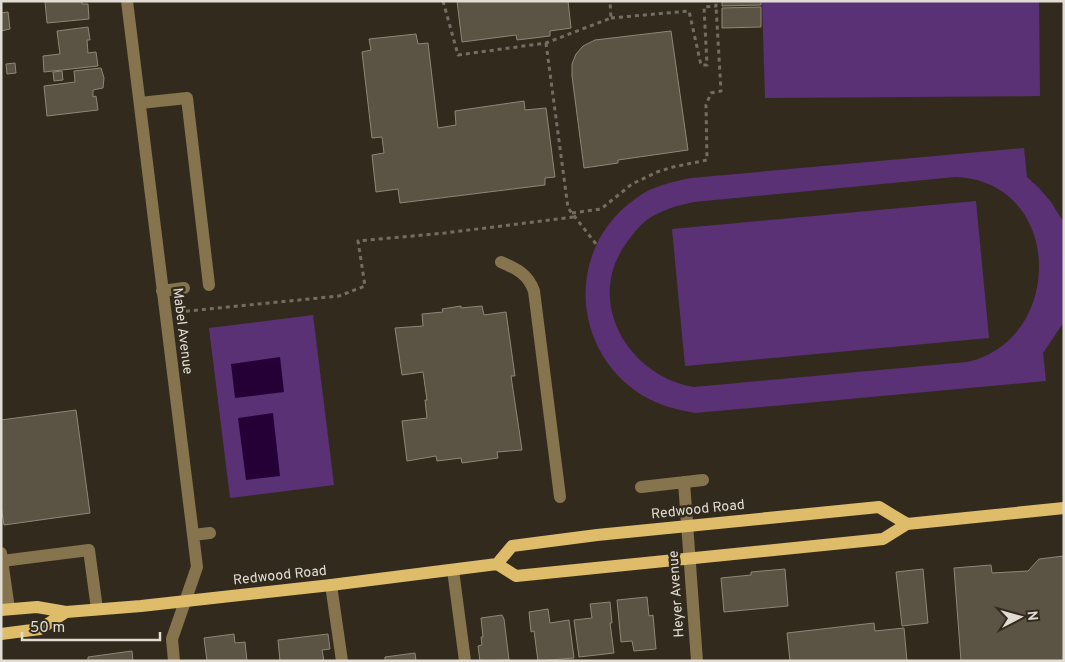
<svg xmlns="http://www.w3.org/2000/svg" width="1065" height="662" font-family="Overpass,sans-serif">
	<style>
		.green { fill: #5a3175; fill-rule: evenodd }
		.water { fill: #240037 }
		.building { fill: #5b5444; stroke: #8e8776 }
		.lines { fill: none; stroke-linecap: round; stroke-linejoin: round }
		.path { stroke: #746e62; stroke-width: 3; stroke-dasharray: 4 4; stroke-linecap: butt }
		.minor { stroke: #85744e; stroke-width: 12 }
		.major { stroke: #dfbc69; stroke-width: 12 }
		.labels { text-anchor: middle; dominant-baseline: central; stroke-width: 5; stroke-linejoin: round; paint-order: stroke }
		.street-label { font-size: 14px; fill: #e1ddd4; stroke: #322b1d }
	</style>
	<rect width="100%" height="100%" fill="#322b1d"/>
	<!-- green -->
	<path class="green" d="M762 1H1039L1040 96 765 98Z
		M1024 148 1027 177 1039 188 1051 202 1064 223V322L1043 353 1046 381 695 413C680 410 665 407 651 400 572 360 562 251 635 199 652 186 671 182 691 178ZM955 177C1065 181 1065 341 967 362L694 387C629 376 585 303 625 245 631 236 639 226 648 219 662 210 678 205 694 202Z
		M976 201 989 338 685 366 672 229Z
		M313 315 334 485 230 498 209 328Z"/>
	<!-- water -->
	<path class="water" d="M280 357 284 392 235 398 231 364Z
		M273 413 280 476 246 480 238 418Z"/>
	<!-- building -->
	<path class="building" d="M45 1H82V4H88L89 19 47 23Z
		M457 1H568L571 28 550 31V36L517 40 516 35 462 42Z
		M722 1H761V5L722 6Z
		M761 7V27L722 28V8Z
		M8 12 10 29 1 31V13Z
		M88 27 90 40H87L88 53 96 52 98 66 44 72 43 56 60 54 57 31Z
		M671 31 688 150 618 160V163L584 168 572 76V64L576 54 583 46 595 40Z
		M416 34 418 44 428 43 438 128 456 125 455 111 524 101 525 110 546 108 555 177 545 178V185L400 203 398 189 376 192 372 155 384 153 382 137 372 138 362 52 371 50 369 39Z
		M15 63 16 73 7 74 6 64Z
		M101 68 104 78 103 88 93 90V97L96 96 98 110 47 116 44 86 75 82 74 71Z
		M62 71 63 80 54 81 53 72Z
		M461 306V308L482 306 484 315 506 312 515 376H511L522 450 497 452 498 458 462 463 461 458 437 461 436 456 407 461 402 421 427 418 425 400H427L423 372 402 375 395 328 423 326 422 314 443 312 442 309Z
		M76 410 90 513 4 525 1 505V420Z
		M1064 556V661H961L954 568 991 565 992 573 1028 571 1039 559Z
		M785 569 788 606 724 612 721 578 751 575V572Z
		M923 569 928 623 902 626 896 572Z
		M647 597 649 616 653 615 656 649 634 651 632 641 621 642 617 600Z
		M610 602 612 623H610L614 653 579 657 574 620 592 618 590 604Z
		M548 609 550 623 569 620 574 658 538 661 534 631 531 632 529 612Z
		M502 615 504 619 509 660 480 661 478 646 482 645 481 637H483L481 618Z
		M874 623 875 631 904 628 907 661H790L787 633Z
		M234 634 235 643 245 642 247 661H207L204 638Z
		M328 634 330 649 322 650 324 661H280L278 640Z
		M132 651 133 661H88V657Z
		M415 653 416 661H385V657Z"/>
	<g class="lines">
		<!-- path -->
		<path class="path" d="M443 1 458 55 546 43 611 18 610 1
			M611 18 689 11 701 65H707L704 7 716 6V1
			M546 43 568 208 596 244
			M572 213 601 209 632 184 657 172 673 167 707 160 706 105 711 93 721 91 716 6
			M178 312 339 296 365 286 358 241 445 233 574 217"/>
		<!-- minor -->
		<path class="minor" d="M127 1 197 567 172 639 174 661
			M140 103 187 98 209 285
			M501 262C517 269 528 274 534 291L560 497
			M162 291 184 288
			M684 482 697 661
			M641 487 703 480
			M193 535 210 533
			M1 553 9 609
			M2 561 89 550 97 609
			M453 570 465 661
			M331 585 342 661"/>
		<!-- major -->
		<path class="major" d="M497 564 512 546 597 535 879 507 907 524
			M1 610 37 607 66 612 141 606 331 585 497 564 516 576 883 539 907 524 1064 508
			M1 634 40 629 66 612"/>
	</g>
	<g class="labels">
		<!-- street labels -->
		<g class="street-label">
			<text transform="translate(182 331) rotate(83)">Mabel Avenue</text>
			<text transform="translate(698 510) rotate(-6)">Redwood Road</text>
			<text transform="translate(280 576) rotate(-6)">Redwood Road</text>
			<text transform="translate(677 594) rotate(-94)">Heyer Avenue</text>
		</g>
	</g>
	<!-- border -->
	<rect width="1065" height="662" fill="none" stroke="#e1ddd4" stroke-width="5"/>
	<!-- north arrow -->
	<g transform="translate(1020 617) rotate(84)" stroke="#322b1d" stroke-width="4" paint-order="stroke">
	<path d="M0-4L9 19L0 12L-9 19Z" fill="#e1ddd4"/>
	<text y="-8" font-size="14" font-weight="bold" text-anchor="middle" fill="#e1ddd4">N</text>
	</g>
	<!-- scale -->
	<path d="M22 632v8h138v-8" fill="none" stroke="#e1ddd4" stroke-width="2.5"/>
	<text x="30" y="632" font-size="15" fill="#e1ddd4" stroke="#322b1d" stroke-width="4" paint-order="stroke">50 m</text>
</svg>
